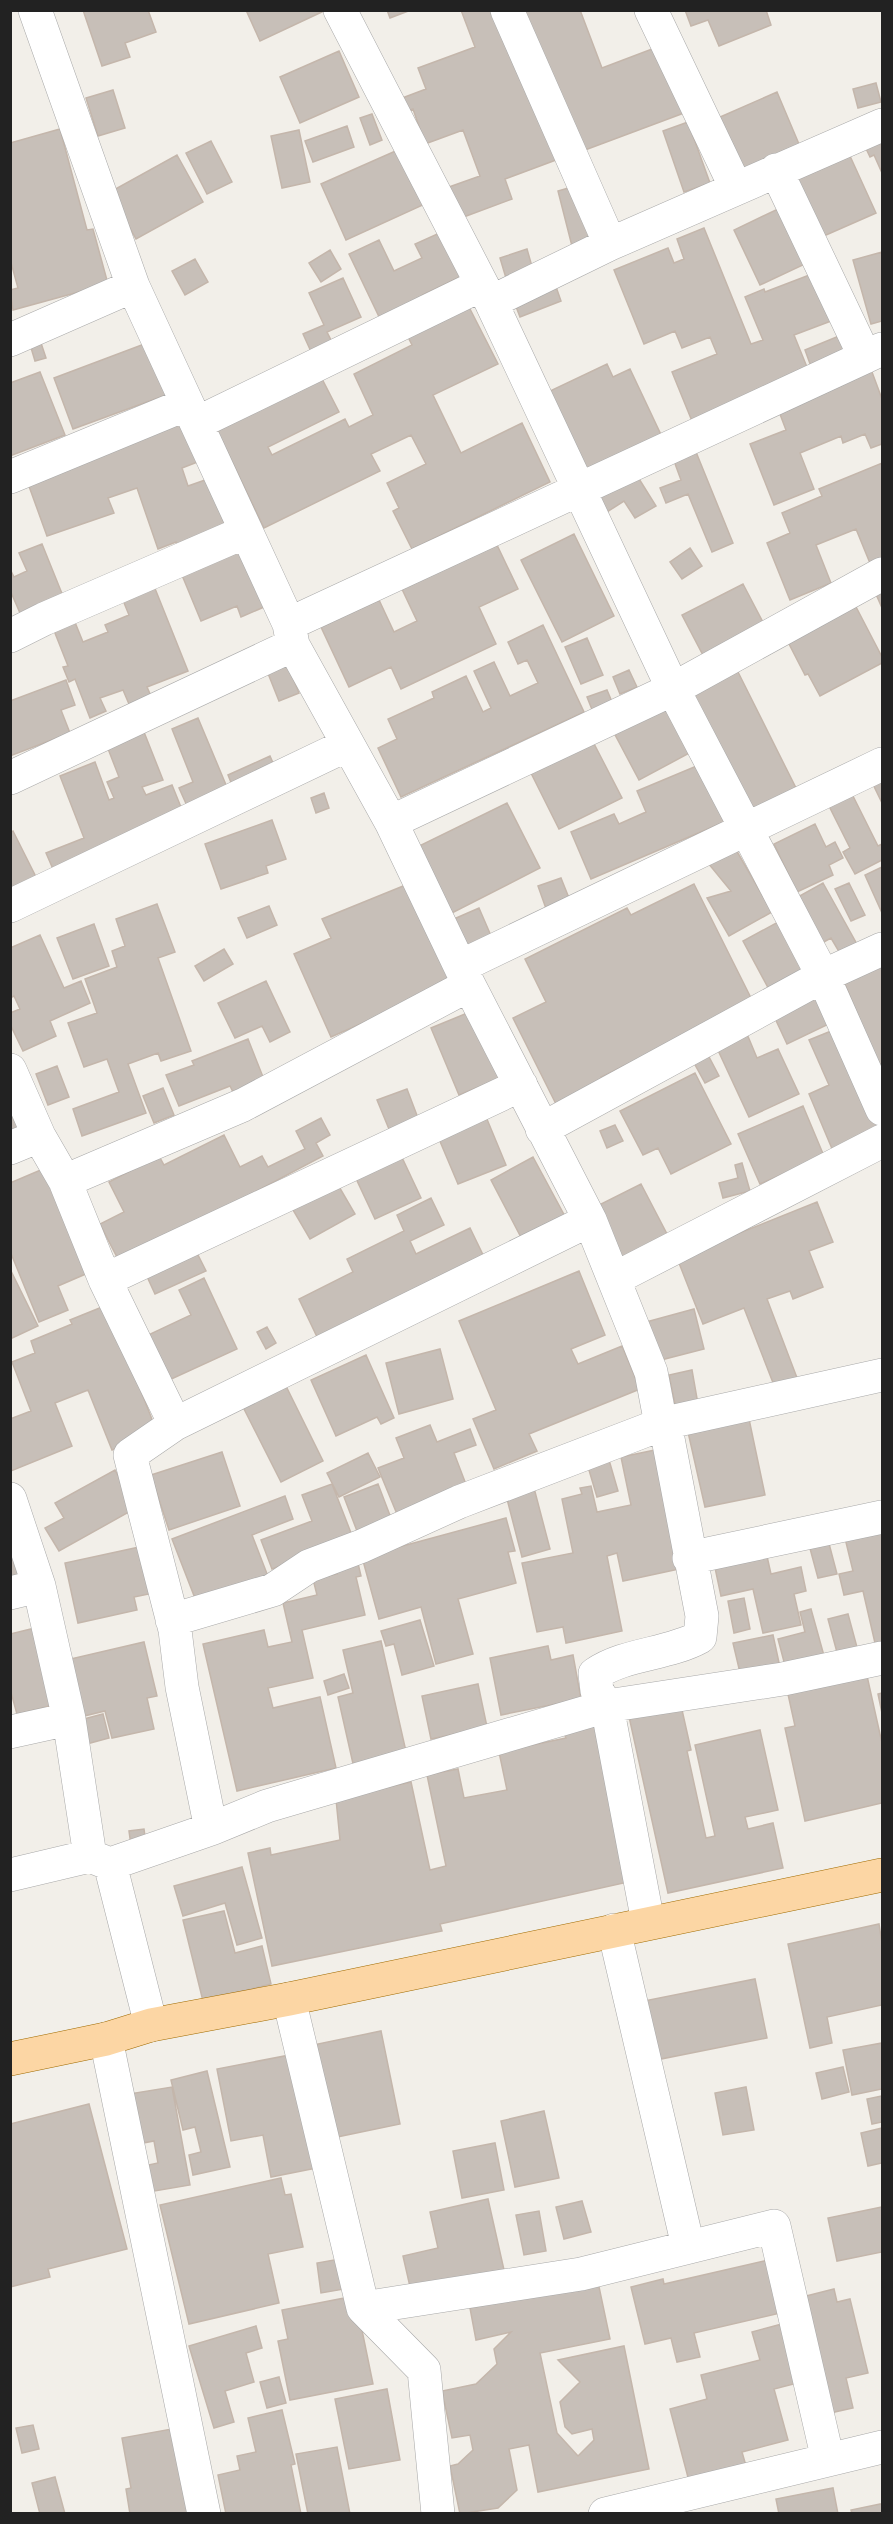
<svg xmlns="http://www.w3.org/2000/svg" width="893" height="2524" font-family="Jost,sans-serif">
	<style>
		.building { fill: #c7bfb8; stroke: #c4b6ab; stroke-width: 1.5 }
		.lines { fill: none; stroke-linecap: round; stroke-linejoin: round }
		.minor-casing { stroke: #a9a9a9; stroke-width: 34 }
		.major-casing { stroke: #a06b00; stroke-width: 34 }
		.minor { stroke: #fff; stroke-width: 33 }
		.major { stroke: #fcd6a4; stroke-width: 33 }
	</style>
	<rect width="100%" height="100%" fill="#f2efe9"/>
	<!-- building -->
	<path class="building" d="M83 10H148L156 32 125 43 130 57 102 66Z
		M246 10H326L260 41Z
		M387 10H411L390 18Z
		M461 10H504L564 157 505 179 512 199 461 218 449 187 480 176 463 130 425 144 413 109 402 113 397 100 426 89 418 68 475 47Z
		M521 10H580L602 68 660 46 684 113 577 153Z
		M685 10H766L771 25 719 46 708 20 691 26Z
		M339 51 359 97 300 123 280 77Z
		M876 83 881 102 858 108 853 89Z
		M113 90 125 128 98 136 86 98Z
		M777 92 799 144 740 170 718 118Z
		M372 114 382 140 370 145 360 118Z
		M688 122 710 183 684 192 663 131Z
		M347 126 354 147 313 162 305 141Z
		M60 129 87 230 93 229 108 284 13 310 10 290 18 288 10 259V143Z
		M299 130 310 182 282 188 271 136Z
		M882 133V173L874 155 870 157 863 142Z
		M211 141 232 182 207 194 186 153Z
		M400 149 425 204 346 240 321 184Z
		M177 155 203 202 136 239 110 192Z
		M850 156 876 213 817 239 792 182Z
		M582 184 597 239 572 246 558 191Z
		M778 209 805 264 760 285 734 230Z
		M704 228 751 344 763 340 745 297 764 289 765 292 812 274 831 321 794 335 809 372 694 426 672 372 717 354 710 337 682 348 675 331 644 344 614 270 668 248 674 263 684 259 677 239Z
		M444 231 464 275 422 295 426 304 383 325 349 254 379 240 394 271 422 258 415 244Z
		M527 249 533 270 506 278 500 258Z
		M330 250 341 269 321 282 309 263Z
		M882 252V321L871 324 853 260Z
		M195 259 208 282 185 295 172 271Z
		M343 278 361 317 327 332 334 346 313 356 303 334 324 325 309 293Z
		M554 281 561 301 520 317 512 296Z
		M469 307 498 364 433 395 461 453 522 423 550 482 412 549 393 511 399 508 387 483 426 464 411 435 371 454 380 471 264 528 215 426 320 375 339 412 268 447 272 455 345 419 349 427 373 415 354 374 412 345 408 337Z
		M839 336 848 358 813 372 805 350Z
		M39 337 46 358 35 361 29 341Z
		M147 343 166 395 73 429 54 378Z
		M607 364 613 377 630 369 663 439 589 474 550 391Z
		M869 364 882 399V444L871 448 865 434 843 443 841 436 800 453 814 489 774 505 750 444 786 430 775 401Z
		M40 372 65 435 10 456V383Z
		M186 422 200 461 182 468 188 486 208 479 228 533 179 550 176 542 158 549 137 488 108 498 114 513 47 536 26 478Z
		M696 452 733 543 712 552 688 494 666 503 660 488 681 480 674 461Z
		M882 463V564L872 568 856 529 816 545 831 583 790 600 767 543 790 533 782 513 822 496 819 489Z
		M636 474 656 506 635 518 624 501 607 512 598 497Z
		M574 534 614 616 562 642 521 560Z
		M245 541 271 604 241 617 237 606 201 621 179 568Z
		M42 544 63 596 20 613 10 590V569L14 577 27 571 19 553Z
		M497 545 518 589 479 607 496 644 401 689 391 667 349 687 321 627 379 600 394 632 417 621 402 589Z
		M690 548 702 566 682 579 670 562Z
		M882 580V608L872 585Z
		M152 581 188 671 147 687 151 696 129 704 123 690 100 698 106 711 90 718 75 679 69 682 63 667 68 666 51 623 72 615 83 642 108 632 105 625 129 615 120 593Z
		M743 584 766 628 705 659 682 615Z
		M854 603 882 657V663L820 696 808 674 805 675 787 640Z
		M543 625 584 712 401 797 378 748 397 739 388 719 434 698 432 692 466 676 483 712 491 708 474 671 494 662 510 696 538 683 527 660 518 664 508 642Z
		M587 638 603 675 581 684 565 647Z
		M287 663 299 693 279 701 267 671Z
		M629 670 637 687 620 694 613 677Z
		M737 670 800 796 753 819 689 694Z
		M66 680 75 705 61 710 70 733 10 756V701Z
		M607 690 613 704 593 712 587 697Z
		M669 699 695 750 639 780 612 729Z
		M198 718 229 792 188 808 179 788 193 782 172 729Z
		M142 727 163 780 142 787 146 795 172 785 185 817 53 869 46 853 84 838 60 776 95 762 109 800 114 798 107 782 119 777 105 741Z
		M589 734 622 798 559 829 527 765Z
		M270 756 277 772 234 790 228 775Z
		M699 765 724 822 591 879 571 832 614 814 619 824 646 812 637 791Z
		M882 772V803L870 778Z
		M851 792 878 846 882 844V860L855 874 843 852 850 848 828 804Z
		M324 793 329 808 316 813 311 798Z
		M507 803 540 868 448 915 415 848Z
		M272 820 286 859 266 866 268 873 221 889 205 844Z
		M815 824 826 847 835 842 843 858 829 865 833 875 797 892 774 844Z
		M13 831 36 877 10 889V833Z
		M735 848 772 912 729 936 707 898 731 891 708 863Z
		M882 867V913L865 875Z
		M561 878 573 908 549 917 538 886Z
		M413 882 457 981 331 1037 294 954 331 938 322 919Z
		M823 883 858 946 841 955 831 938 822 943 796 898Z
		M849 883 865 915 851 921 835 889Z
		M694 884 753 1002 601 1077 606 1086 559 1110 513 1018 546 1002 525 959 627 908 631 915Z
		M157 904 175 952 158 958 191 1051 161 1061 158 1053 128 1064 146 1113 82 1136 73 1109 119 1092 107 1059 84 1067 68 1023 97 1013 85 979 117 967 112 951 125 946 116 919Z
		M269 906 277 925 247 938 238 918Z
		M479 908 492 938 467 949 454 919Z
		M780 921 809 976 772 995 743 941Z
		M94 924 109 966 73 979 57 938Z
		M40 935 64 988 81 981 90 1003 50 1021 56 1036 23 1051 10 1024V1013L20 1009 14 996 10 998V948Z
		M224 949 233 964 204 981 195 966Z
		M882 965V1063L879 1065 844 982Z
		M266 981 290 1032 270 1042 262 1026 235 1038 218 1003Z
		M819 992 833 1022 787 1044 773 1014Z
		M477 1009 505 1076 459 1095 431 1028Z
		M836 1029 880 1132 833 1151 809 1094 829 1085 809 1040Z
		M747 1034 757 1058 778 1049 799 1094 749 1117 717 1048Z
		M248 1039 265 1082 234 1094 230 1086 179 1106 166 1075 194 1065 192 1061Z
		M707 1053 719 1076 705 1083 693 1061Z
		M57 1066 69 1097 48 1105 36 1074Z
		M695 1073 731 1144 671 1174 658 1148 643 1155 620 1111Z
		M163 1088 174 1115 154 1123 143 1096Z
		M407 1089 418 1118 389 1129 377 1100Z
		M10 1098 24 1134 10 1139Z
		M803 1106 824 1156 760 1184 738 1134Z
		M484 1112 506 1165 458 1184 436 1132Z
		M321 1118 330 1135 316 1143 323 1156 120 1263 100 1224 124 1212 109 1182 159 1156 164 1165 224 1135 240 1167 262 1156 268 1167 305 1149 296 1131Z
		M615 1125 623 1141 607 1148 600 1131Z
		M398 1149 421 1198 375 1219 352 1170Z
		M533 1157 568 1222 525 1245 491 1180Z
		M742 1163 750 1191 723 1198 719 1183 738 1178 735 1165Z
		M43 1169 88 1273 58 1286 68 1310 39 1322 10 1251V1183Z
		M334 1178 355 1214 310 1239 289 1203Z
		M641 1184 667 1234 621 1258 595 1207Z
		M431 1198 444 1225 410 1241 416 1254 470 1228 485 1259 319 1341 299 1299 353 1272 347 1259 404 1231 397 1215Z
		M817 1202 833 1242 809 1251 823 1287 793 1299 790 1291 767 1299 799 1383 777 1393 744 1308 703 1324 677 1258Z
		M194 1247 206 1271 155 1294 144 1270Z
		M10 1269 38 1326 10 1339Z
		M579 1271 605 1335 571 1349 578 1364 622 1346 640 1389 529 1434 537 1451 494 1469 473 1419 496 1410 459 1321Z
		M204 1278 237 1349 167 1381 146 1336 191 1315 179 1290Z
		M107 1305 157 1432 112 1450 88 1390 55 1403 72 1446 11 1471 10 1419 31 1411 12 1362 35 1353 31 1341 72 1324 70 1320Z
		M694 1309 704 1349 657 1361 646 1322Z
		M267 1327 276 1343 266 1349 257 1332Z
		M440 1349 453 1399 399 1414 386 1363Z
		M366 1355 394 1418 381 1424 377 1417 336 1436 311 1380Z
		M692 1370 699 1410 677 1414 669 1375Z
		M282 1378 323 1461 281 1482 239 1399Z
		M749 1419 765 1495 705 1507 688 1432Z
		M430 1425 437 1442 470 1429 476 1445 454 1453 467 1487 397 1514 378 1468 404 1458 396 1438Z
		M660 1449 684 1568 623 1581 617 1553 607 1556 622 1631 566 1643 563 1627 537 1632 522 1563 573 1553 562 1499 582 1494 580 1488 591 1486 597 1512 631 1505 621 1457Z
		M222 1452 240 1506 169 1530 151 1475Z
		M368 1453 380 1477 339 1497 327 1473Z
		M607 1453 618 1491 597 1497 586 1460Z
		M115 1470 136 1508 59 1551 45 1528 64 1518 55 1503Z
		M332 1484 353 1538 272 1569 261 1540 312 1521 302 1495Z
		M378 1484 391 1518 357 1531 344 1497Z
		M534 1488 550 1549 522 1557 506 1495Z
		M285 1496 293 1519 252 1535 269 1579 198 1606 172 1539Z
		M506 1518 515 1551 508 1552 516 1583 458 1599 473 1654 436 1664 421 1607 379 1619 362 1557Z
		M880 1526 882 1535V1641L875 1643 863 1591 844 1595 839 1574 853 1571 844 1534Z
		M10 1530 24 1589 10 1591Z
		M827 1536 837 1574 818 1578 808 1541Z
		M158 1543 168 1590 134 1597 137 1610 78 1623 65 1563Z
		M766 1552 771 1574 801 1567 806 1591 794 1594 801 1625 763 1633 753 1589 721 1596 714 1563Z
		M356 1555 361 1576 356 1577 365 1615 302 1630 313 1678 268 1688 273 1708 320 1697 336 1768 237 1791 203 1644 264 1630 268 1647 292 1642 283 1603 317 1595 313 1579 337 1574 334 1560Z
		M744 1598 750 1629 734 1633 728 1601Z
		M811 1609 826 1663 787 1673 778 1639 805 1632 800 1612Z
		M848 1614 858 1651 838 1656 828 1619Z
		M420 1620 434 1666 402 1675 394 1644 386 1646 381 1631Z
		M35 1628 54 1705 17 1714 10 1689V1634Z
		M773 1635 781 1672 742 1681 733 1643Z
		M381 1641 407 1756 354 1768 338 1697 353 1693 343 1650Z
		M144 1642 157 1696 147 1698 154 1729 112 1738 105 1711 76 1718 62 1661Z
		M548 1646 551 1660 573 1655 581 1699 501 1715 490 1658Z
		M865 1667 882 1743V1803L805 1821 785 1728 795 1726 786 1685Z
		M344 1674 349 1688 328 1695 324 1681Z
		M478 1684 487 1727 431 1739 422 1696Z
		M882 1693V1713L878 1694Z
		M680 1701 691 1750 687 1751 706 1838 715 1836 695 1745 760 1730 778 1810 745 1817 748 1829 773 1823 783 1868 668 1893 628 1712Z
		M103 1714 109 1738 83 1745 76 1721Z
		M593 1717 628 1882 440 1924 442 1931 272 1966 248 1853 270 1848 271 1855 340 1840 336 1799 411 1782 430 1870 446 1866 427 1775 458 1769 464 1798 507 1790 499 1752 566 1738 560 1725Z
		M144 1829 147 1851 132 1853 129 1831Z
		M242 1867 262 1938 237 1945 225 1903 183 1916 174 1886Z
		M224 1911 235 1953 262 1946 271 1984 203 2001 183 1920Z
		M879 1924 882 1943V2005L827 2017 832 2043 810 2048 788 1944Z
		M755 1979 767 2038 656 2060 644 2001Z
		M381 2031 400 2124 332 2138 313 2045Z
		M882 2043V2089L852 2095 843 2050Z
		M295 2054 317 2168 271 2177 263 2135 231 2141 217 2069Z
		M843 2067 849 2092 822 2099 816 2073Z
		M207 2071 230 2167 193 2175 189 2155 201 2152 195 2127 183 2130 171 2080Z
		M172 2087 190 2185 143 2193 139 2167 158 2163 154 2141 138 2144 129 2094Z
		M746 2087 754 2130 723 2135 715 2093Z
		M882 2096V2122L872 2124 867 2099Z
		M89 2104 127 2249 48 2269 50 2277 10 2287V2124Z
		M544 2111 559 2178 515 2187 501 2121Z
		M882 2128V2163L868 2166 861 2133Z
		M495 2143 504 2190 462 2198 453 2151Z
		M281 2178 285 2195 291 2194 303 2247 268 2254 279 2303 189 2324 160 2205Z
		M488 2199 504 2270 411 2291 403 2256 438 2248 430 2212Z
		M582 2201 591 2232 564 2239 556 2207Z
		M882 2207V2252L837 2261 828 2218Z
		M539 2211 546 2251 524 2255 516 2215Z
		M345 2258 350 2288 321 2293 317 2263Z
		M777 2258 789 2311 694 2333 700 2357 677 2362 671 2338 645 2344 631 2287 663 2279 664 2284Z
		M598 2282 610 2339 540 2353 557 2433 578 2456 594 2440 592 2429 572 2434 565 2427 560 2402 580 2382 558 2360 624 2346 649 2469 538 2492 529 2445 509 2449 517 2490 498 2508 460 2514 450 2466 458 2464 473 2450 470 2435 452 2438 442 2391 476 2384 497 2364 494 2349 511 2332 476 2340 470 2308Z
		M834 2289 837 2302 850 2299 868 2373 846 2378 853 2408 830 2413 802 2297Z
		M355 2296 373 2384 290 2400 278 2341 288 2339 282 2310Z
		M793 2321 809 2380 774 2389 788 2440 742 2452 746 2466 689 2481 670 2409 707 2399 701 2375 760 2360 752 2332Z
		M256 2326 262 2348 246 2353 254 2382 225 2391 234 2422 214 2428 189 2346Z
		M279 2377 286 2403 267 2408 260 2382Z
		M387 2389 400 2460 349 2469 335 2399Z
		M282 2410 295 2464 291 2465 301 2514H226L218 2475 240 2470 237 2456 256 2452 248 2418Z
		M33 2425 39 2449 22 2453 16 2428Z
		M177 2428 193 2514H130L126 2489 131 2488 122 2438Z
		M337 2447 350 2514H308L296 2454Z
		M55 2477 65 2514H40L32 2483Z
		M833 2488 838 2514H779L776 2499Z
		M880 2504H882V2514H852L851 2510Z"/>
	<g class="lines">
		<!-- minor casing -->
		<g class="minor-casing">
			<path id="minor" d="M35 10 133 286 289 624 293 645 391 822 469 985 590 1220 651 1372 659 1414 665 1423 702 1616 700 1637C667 1655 626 1653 595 1674L597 1691 607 1706 648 1922
				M340 10 491 302 673 689 823 976 882 1109
				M507 10 610 244
				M651 10 736 188
				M776 170 865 357
				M491 302 610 244 882 125
				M10 340 133 286
				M197 423 481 285
				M10 477 187 404
				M289 624 882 349
				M10 636 44 619 245 532
				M10 778 293 645
				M391 822 673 689 882 574
				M10 906 347 745
				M461 966 882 764
				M10 1070 39 1136 65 1181 105 1280 175 1424
				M542 1129 823 976 882 949
				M10 1148 39 1136
				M65 1181 243 1105 469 985
				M614 1279 882 1141
				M105 1280 521 1085
				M10 1499 39 1586 69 1719 90 1856 110 1864 151 2025
				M689 1558 882 1517
				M10 1593 39 1586
				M172 1620 273 1590 309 1566 362 1546 459 1502 665 1423 882 1375
				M10 1732 69 1719
				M211 1829 267 1806 607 1706 783 1679 882 1658
				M110 1864 211 1829 182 1687 175 1630 130 1455 175 1424 590 1220
				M10 1875 90 1856
				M614 1930 688 2246
				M289 1999 363 2308 424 2370 438 2514
				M106 2039 204 2514
				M363 2308 581 2274 774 2226 828 2460
				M605 2514 882 2447"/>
		</g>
		<!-- major casing -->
		<g class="major-casing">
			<path id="major" d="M10 2059 106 2039 151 2025 289 1999 882 1875"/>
		</g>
		<!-- minor -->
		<use href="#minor" class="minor"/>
		<!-- major -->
		<use href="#major" class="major"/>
	</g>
	<!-- border -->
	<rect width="893" height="2524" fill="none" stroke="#222222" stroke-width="24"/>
</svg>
